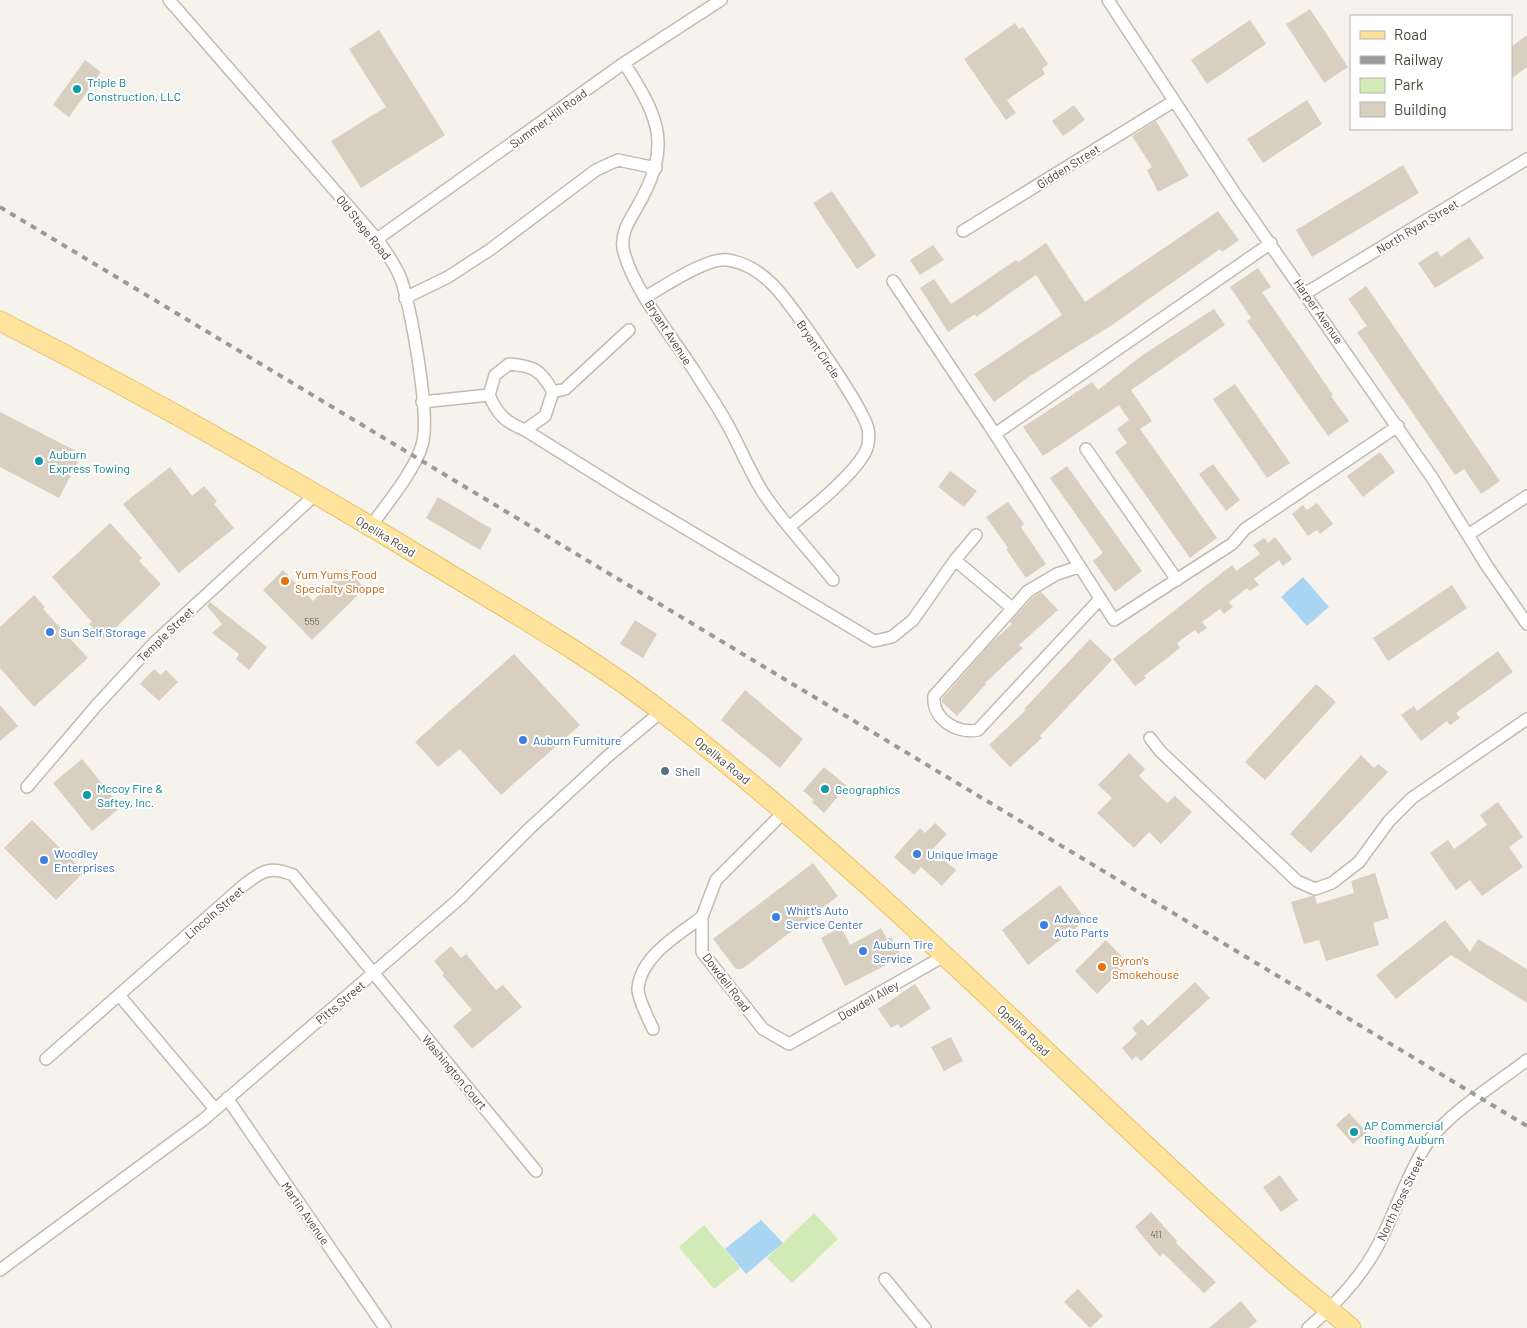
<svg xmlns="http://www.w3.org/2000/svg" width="1527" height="1328" font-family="Barlow,sans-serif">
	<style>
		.green { fill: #d2eab5 }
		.water { fill: #a9d4f2 }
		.building { fill: #d8cfc1 }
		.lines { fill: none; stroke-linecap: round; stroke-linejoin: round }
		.street-casing { stroke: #c2bbae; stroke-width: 14 }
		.primary-casing { stroke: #e6c16a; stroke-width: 21 }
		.street { stroke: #fff; stroke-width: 11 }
		.primary { stroke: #ffe39c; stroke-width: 19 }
		.rail { stroke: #9a9a9a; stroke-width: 4; stroke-dasharray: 6 6; stroke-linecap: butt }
		.culture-dot { fill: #0f9aa8; stroke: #fff; stroke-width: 2 }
		.food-dot { fill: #e8710a; stroke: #fff; stroke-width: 2 }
		.shop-dot { fill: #3f7fe0; stroke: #fff; stroke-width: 2 }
		.service-dot { fill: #5c6f8a; stroke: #fff; stroke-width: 2 }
		.labels { text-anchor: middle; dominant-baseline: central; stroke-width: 4; stroke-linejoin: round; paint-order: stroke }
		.number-label { font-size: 10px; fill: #6e675b }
		.culture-label { font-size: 12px; fill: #0d838f; stroke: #fff; text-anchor: start }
		.street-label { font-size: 12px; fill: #4b4439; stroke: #fff }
		.food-label { font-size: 12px; fill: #c56008; stroke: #fff; text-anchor: start }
		.shop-label { font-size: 12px; fill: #366cbe; stroke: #fff; text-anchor: start }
		.service-label { font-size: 12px; fill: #4e5e75; stroke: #fff; text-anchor: start }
	</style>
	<rect width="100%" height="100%" fill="#f6f3ec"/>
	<!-- green -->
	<path class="green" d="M814 1213 838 1239 792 1283 767 1258Z
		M704 1225 740 1268 714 1289 679 1247Z"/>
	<!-- water -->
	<path class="water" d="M1303 577 1329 607 1307 626 1281 597Z
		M761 1220 783 1243 746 1274 725 1249Z"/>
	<!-- building -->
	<path class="building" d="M1310 9 1348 67 1324 83 1286 24Z
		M1250 20 1266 44 1207 84 1191 60Z
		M1015 23 1019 29 1023 27 1048 64 1042 69 1045 74 1007 100 1016 113 1006 120 964 59Z
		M379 30 445 135 361 188 331 141 386 107 349 49Z
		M1527 35V67L1511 79V47Z
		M85 60 101 72 69 117 53 105Z
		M1307 100 1322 124 1263 163 1247 139Z
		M1074 105 1085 120 1063 136 1052 121Z
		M1156 121 1189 176 1158 192 1147 170 1152 167 1132 136Z
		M1403 165 1419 193 1312 257 1296 230Z
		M832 191 876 256 857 269 813 203Z
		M1218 211 1239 240 1222 252 1220 249 1112 325 1030 376 994 402 974 374 1062 315 1036 275 976 317 975 314 948 332 920 288 934 279 951 304 1016 260 1018 262 1046 243 1085 302Z
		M1469 237 1484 258 1435 288 1418 263 1437 251 1441 257Z
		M933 245 944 260 920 275 910 260Z
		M1258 268 1271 287 1262 292 1333 395 1331 396 1349 421 1328 436 1247 321 1251 318 1230 287Z
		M1366 286 1500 481 1481 494 1464 469 1455 475 1357 332 1367 326 1348 299Z
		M1214 309 1225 325 1131 390 1152 421 1140 429 1217 538 1190 558 1115 452 1127 443 1117 429 1129 420 1119 405 1043 456 1023 427 1092 382 1098 390 1144 354Z
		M1235 384 1290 463 1267 478 1213 399Z
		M0 412 82 454 59 498 0 467Z
		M1380 452 1395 472 1363 497 1347 476Z
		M1213 464 1240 500 1226 511 1199 474Z
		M1067 466 1142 571 1115 592 1093 561 1103 553 1050 478Z
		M170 467 192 496 204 486 217 501 214 504 234 528 179 573 123 504Z
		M950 471 977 491 964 507 938 487Z
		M438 497 492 529 480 550 426 518Z
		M1008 502 1024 524 1021 527 1046 564 1026 578 1006 549 1008 548 986 517Z
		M1317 503 1333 524 1320 534 1317 530 1308 536 1292 514 1303 505 1307 510Z
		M110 523 142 558 139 561 161 584 104 639 89 624 92 622 52 577Z
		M1275 537 1292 559 1283 566 1279 560 1254 579 1259 585 1250 591 1247 588 1229 602 1233 607 1224 614 1220 609 1202 622 1207 628 1198 634 1195 630 1177 643 1180 648 1144 676 1146 678 1135 686 1113 659 1232 565 1236 571 1260 554 1253 545 1264 538 1268 543Z
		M346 569 365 588 312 640 263 590 283 570 313 601Z
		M1452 585 1467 608 1388 661 1373 638Z
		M1041 592 1058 610 1019 645 1023 648 985 683 986 684 957 716 942 702V699L991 643 1012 624 1010 622 1033 597Z
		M34 595 45 607 43 609 88 658 34 707 0 668V627Z
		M210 602 267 647 249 670 236 659 239 654 212 633 222 624 207 606Z
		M635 620 657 634 643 658 620 644Z
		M1090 639 1112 660 1040 736 1042 738 1010 767 989 745 1026 710 1024 709Z
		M1498 651 1513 672 1456 713 1460 718 1450 725 1447 721 1421 741 1401 715 1414 706 1417 711Z
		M514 654 580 725 501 795 460 749 438 767 415 742Z
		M154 669 161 675 166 670 178 682 159 701 140 684Z
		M1316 684 1336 702 1265 780 1245 762Z
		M745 690 803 739 780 768 721 720Z
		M0 705 18 726 0 741Z
		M1129 753 1145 769 1139 776 1167 803 1175 796 1192 812 1161 844 1149 832 1134 848 1097 813 1112 798 1098 785Z
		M1361 755 1374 768 1378 764 1388 772 1311 853 1290 834Z
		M82 759 121 807 92 831 53 783Z
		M824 767 847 786 824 813 812 802 814 800 803 791Z
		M1498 802 1523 837 1509 847 1523 867 1482 896 1470 880 1456 890 1430 853 1448 840 1454 849 1487 825 1480 815Z
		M32 820 84 872 56 900 4 848Z
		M935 823 947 834 932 850 956 870 942 886 921 867 914 875 894 857 920 828 925 833Z
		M813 863 838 896 742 969H736L713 939Z
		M1375 873 1389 918 1373 923 1379 945 1326 961 1319 940 1304 944 1291 902 1312 896H1315L1317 904 1354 893 1351 881Z
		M1060 885 1086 920 1028 965 1002 930Z
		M1445 920 1470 952 1478 939 1527 969V1003L1451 955 1396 999 1376 975Z
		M841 927 850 945 881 928 887 939 891 937 902 957 845 986 821 938Z
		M1106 940 1128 963 1097 994 1075 971Z
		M451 946 461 958 466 954 496 990 503 985 522 1007 472 1049 453 1026 472 1010 442 975 444 973 434 961Z
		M1195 982 1210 998 1141 1061 1136 1056 1132 1060 1122 1048 1137 1034 1132 1028 1142 1019 1148 1026Z
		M915 984 931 1008 901 1028 898 1024 891 1028 878 1009Z
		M951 1037 963 1061 944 1071 931 1047Z
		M1349 1113 1367 1132 1353 1144 1336 1125Z
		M1280 1175 1298 1200 1281 1212 1263 1187Z
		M1151 1212 1177 1241 1176 1243 1216 1282 1204 1293 1163 1253 1160 1257 1135 1227Z
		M1078 1289 1103 1316 1090 1328 1064 1302Z
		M1241 1301 1257 1321 1249 1328H1209Z"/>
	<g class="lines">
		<!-- street casing -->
		<g class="street-casing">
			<path id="street" d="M169 0 377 239C386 252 395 264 401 279 411 310 431 416 422 445 415 470 386 505 371 526
				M1108 0 1238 198 1433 479 1487 566 1527 624
				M624 63C661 120 672 147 636 209 629 221 621 233 623 248 631 287 673 338 695 372 705 388 716 404 725 420 739 444 749 471 764 494 784 524 811 552 833 580
				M963 231 1174 101
				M377 239 624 63 721 0
				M893 281 995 434 1271 243
				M1306 293 1527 159
				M645 297C665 286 707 257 728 260 746 263 758 271 771 283 789 300 864 408 868 429 869 433 869 443 867 448 859 471 810 510 790 526
				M405 298 448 277 491 249 596 170 618 160 656 168
				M629 330 565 389 553 392 545 416 525 430 626 493 874 641 892 637 913 620 955 560 976 535
				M422 402 489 395
				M525 430C505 422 498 415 489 395L495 375 509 364C534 366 541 370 553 392
				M995 434 1114 620 1232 544 1245 529 1398 426
				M1086 449 1177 580
				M1468 535 1527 496
				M955 560 1012 608
				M1078 567 1057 574 1028 591 934 696C932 720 958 734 978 730L1100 599
				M1150 738 1160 751 1297 881 1315 889 1332 883 1359 862 1389 821 1412 798 1527 719
				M27 787 96 706 154 643 316 494
				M784 812 716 880 702 917V952L763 1029 789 1044 946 955
				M119 995 215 1109
				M653 1029C649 1020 637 997 638 988 641 956 678 935 702 917
				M46 1059 244 885C263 870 270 866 293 875L536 1171
				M227 1098 385 1328
				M0 1270 203 1120 459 899 530 828 608 756 662 711
				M885 1279 925 1328
				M1308 1328C1340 1301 1368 1270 1385 1231 1399 1202 1410 1169 1428 1142 1451 1111 1496 1084 1527 1060"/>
		</g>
		<!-- primary casing -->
		<g class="primary-casing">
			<path id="primary" d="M0 321C149 397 295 480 438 567 515 614 595 659 666 715 884 884 1074 1085 1279 1268 1303 1289 1328 1308 1351 1328"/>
		</g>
		<!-- street -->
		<use href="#street" class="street"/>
		<!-- primary -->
		<use href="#primary" class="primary"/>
		<!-- rail -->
		<path class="rail" d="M0 207 1527 1126"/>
	</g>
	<!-- markers -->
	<g class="culture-dot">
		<circle cx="77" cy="89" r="5"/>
		<circle cx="39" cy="461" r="5"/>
		<circle cx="825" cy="789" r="5"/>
		<circle cx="87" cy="795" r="5"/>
		<circle cx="1354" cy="1132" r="5"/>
	</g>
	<g class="food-dot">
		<circle cx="285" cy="581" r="5"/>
		<circle cx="1102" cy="967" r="5"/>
	</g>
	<g class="shop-dot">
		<circle cx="50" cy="632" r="5"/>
		<circle cx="523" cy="740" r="5"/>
		<circle cx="917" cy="854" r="5"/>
		<circle cx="44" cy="860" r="5"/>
		<circle cx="776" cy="917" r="5"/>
		<circle cx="1044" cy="925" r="5"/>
		<circle cx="863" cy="951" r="5"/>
	</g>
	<circle class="service-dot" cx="665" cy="771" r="5"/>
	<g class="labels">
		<!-- number labels -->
		<g class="number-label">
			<text x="312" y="621">555</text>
			<text x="1156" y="1234">411</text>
		</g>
		<!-- culture labels -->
		<g class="culture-label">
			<text x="87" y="82">Triple B<tspan x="87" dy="14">Construction, LLC</tspan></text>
			<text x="49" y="454">Auburn<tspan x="49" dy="14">Express Towing</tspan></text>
			<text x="97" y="788">Mccoy Fire &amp;<tspan x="97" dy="14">Saftey, Inc.</tspan></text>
			<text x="835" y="789">Geographics</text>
			<text x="1364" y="1125">AP Commercial<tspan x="1364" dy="14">Roofing Auburn</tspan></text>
		</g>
		<!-- street labels -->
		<g class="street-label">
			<text transform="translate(548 118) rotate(-36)">Summer Hill Road</text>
			<text transform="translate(1068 166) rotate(-32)">Gidden Street</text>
			<text transform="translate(1417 226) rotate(-31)">North Ryan Street</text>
			<text transform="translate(364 227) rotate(51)">Old Stage Road</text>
			<text transform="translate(1319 311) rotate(55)">Harper Avenue</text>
			<text transform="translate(669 332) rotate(57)">Bryant Avenue</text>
			<text transform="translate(819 349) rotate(56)">Bryant Circle</text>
			<text transform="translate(386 536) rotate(31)">Opelika Road</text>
			<text transform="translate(165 634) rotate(-44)">Temple Street</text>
			<text transform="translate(723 760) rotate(39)">Opelika Road</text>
			<text transform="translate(214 912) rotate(-41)">Lincoln Street</text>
			<text transform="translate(727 982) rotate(53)">Dowdell Road</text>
			<text transform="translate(868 1000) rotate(-30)">Dowdell Alley</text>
			<text transform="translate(340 1002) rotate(-40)">Pitts Street</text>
			<text transform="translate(1024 1030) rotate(44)">Opelika Road</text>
			<text transform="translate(455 1072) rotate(50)">Washington Court</text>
			<text transform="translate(1400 1198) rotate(-64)">North Ross Street</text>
			<text transform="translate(306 1213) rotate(55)">Martin Avenue</text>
		</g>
		<!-- food labels -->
		<g class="food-label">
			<text x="295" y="574">Yum Yums Food<tspan x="295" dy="14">Specialty Shoppe</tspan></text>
			<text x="1112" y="960">Byron's<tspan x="1112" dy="14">Smokehouse</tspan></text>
		</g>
		<!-- shop labels -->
		<g class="shop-label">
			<text x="60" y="632">Sun Self Storage</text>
			<text x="533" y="740">Auburn Furniture</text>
			<text x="54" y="853">Woodley<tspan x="54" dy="14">Enterprises</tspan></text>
			<text x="927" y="854">Unique Image</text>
			<text x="786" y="910">Whitt's Auto<tspan x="786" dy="14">Service Center</tspan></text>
			<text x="1054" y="918">Advance<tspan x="1054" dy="14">Auto Parts</tspan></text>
			<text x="873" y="944">Auburn Tire<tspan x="873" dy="14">Service</tspan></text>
		</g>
		<!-- service labels -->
		<g class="service-label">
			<text x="675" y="771">Shell</text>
		</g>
	</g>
	<!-- legend -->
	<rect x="1350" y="15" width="162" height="115" fill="#ffffff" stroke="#b7b4b0"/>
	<rect x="1360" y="31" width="25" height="8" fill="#ffe39c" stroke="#b7b4b0"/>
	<text x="1394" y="40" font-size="15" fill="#4b4439">Road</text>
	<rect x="1360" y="56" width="25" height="8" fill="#9a9a9a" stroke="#b7b4b0"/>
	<text x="1394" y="65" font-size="15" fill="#4b4439">Railway</text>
	<rect x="1360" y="78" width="25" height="15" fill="#d2eab5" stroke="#b7b4b0"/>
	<text x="1394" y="90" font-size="15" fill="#4b4439">Park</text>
	<rect x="1360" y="102" width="25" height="15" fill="#d8cfc1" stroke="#b7b4b0"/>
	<text x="1394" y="115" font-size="15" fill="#4b4439">Building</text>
</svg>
